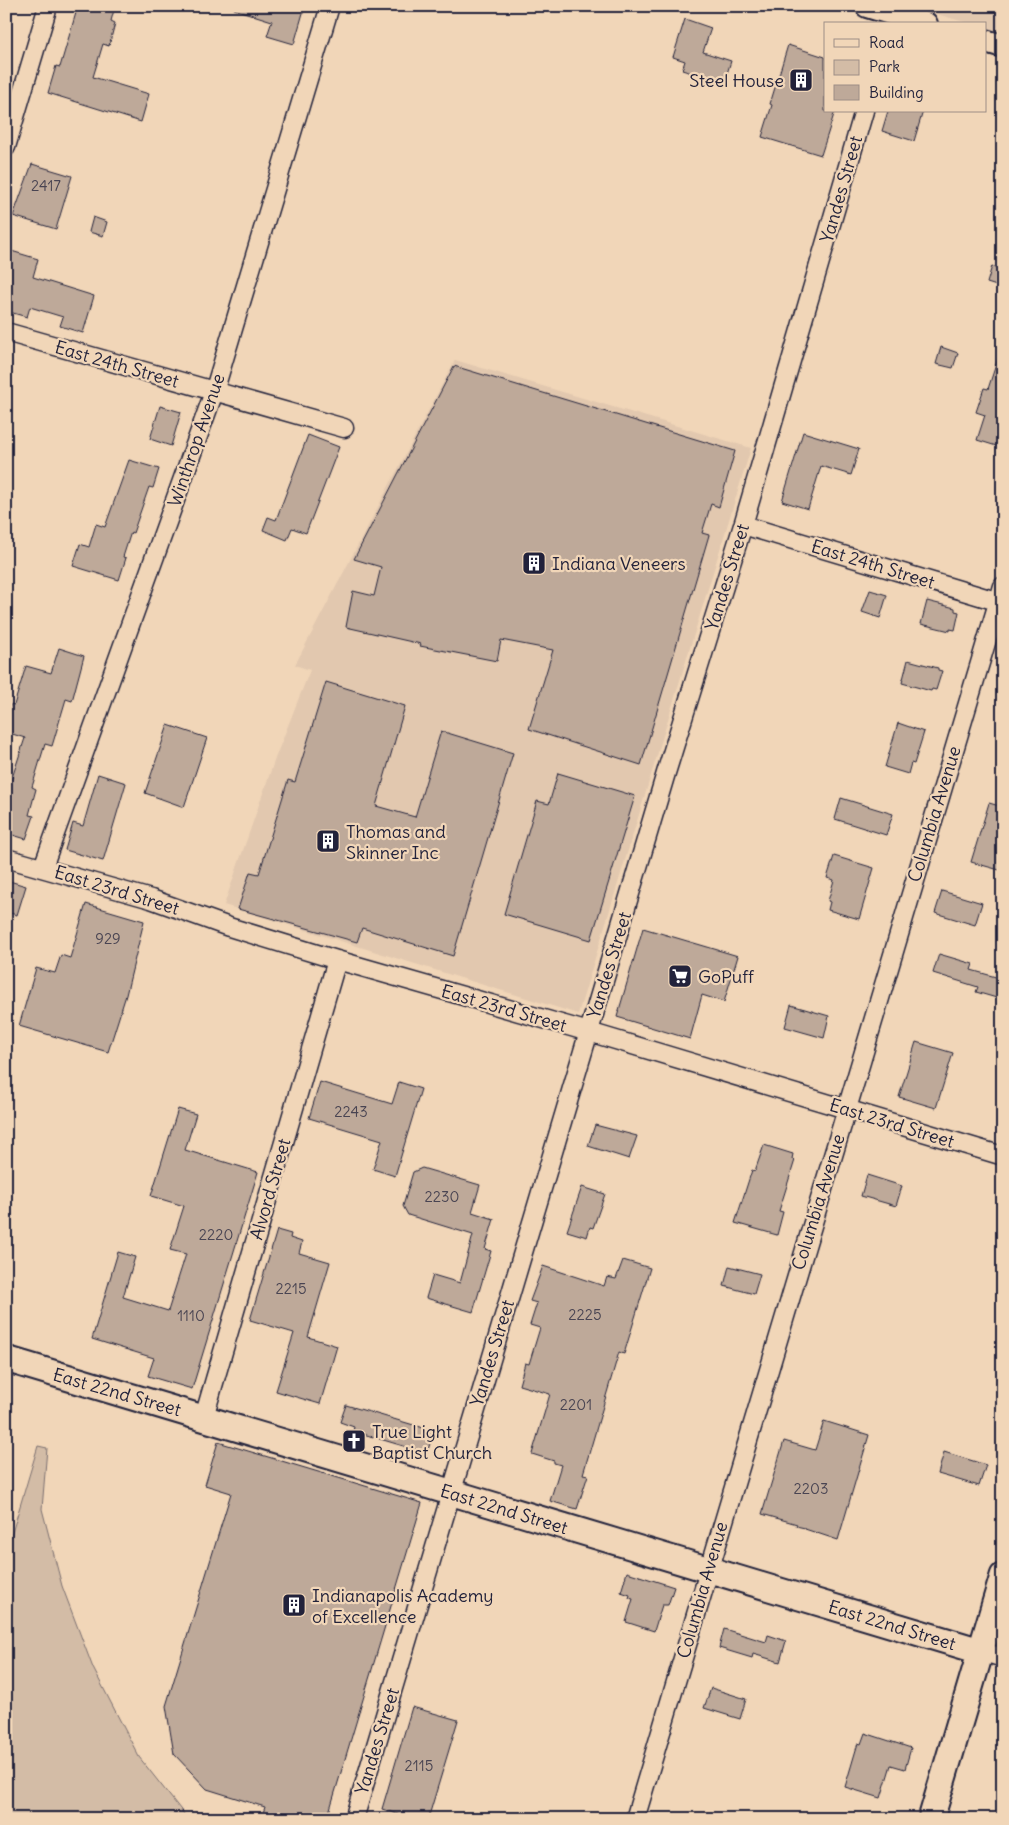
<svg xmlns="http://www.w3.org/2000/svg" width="1009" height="1825" font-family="Delius,sans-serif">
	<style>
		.built { fill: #e2c8af }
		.green { fill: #d3bca6; stroke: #7a6f70 }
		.building { fill: #bea999; stroke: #22223b }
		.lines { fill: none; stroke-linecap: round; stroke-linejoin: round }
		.minor-casing { stroke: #22223b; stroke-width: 21 }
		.tertiary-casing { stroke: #22223b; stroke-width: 26 }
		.secondary-casing { stroke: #22223b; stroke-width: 29 }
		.minor { stroke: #f1d6b8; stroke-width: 18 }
		.tertiary { stroke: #f1d6b8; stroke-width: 22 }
		.secondary { stroke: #f1d6b8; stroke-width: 25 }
		.labels { text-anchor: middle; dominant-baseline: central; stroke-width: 4.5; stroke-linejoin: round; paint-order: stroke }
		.number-label { font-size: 15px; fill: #494452 }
		.poi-label { font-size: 18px; fill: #22223b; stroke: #f1d6b8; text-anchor: start }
		.street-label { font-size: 18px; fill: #22223b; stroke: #f1d6b8 }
	</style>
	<rect width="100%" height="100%" fill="#f1d6b8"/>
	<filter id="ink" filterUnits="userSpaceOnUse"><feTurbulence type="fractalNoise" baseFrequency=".02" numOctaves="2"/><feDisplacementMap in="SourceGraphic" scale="10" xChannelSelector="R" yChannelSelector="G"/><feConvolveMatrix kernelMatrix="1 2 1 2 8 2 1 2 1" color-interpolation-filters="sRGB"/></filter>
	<g filter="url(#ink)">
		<!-- built -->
		<path class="built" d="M910 6H1003V33L985 28V24H971Z
			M455 360 751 448 578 1014 224 905 276 756 310 670 295 665Z"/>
		<!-- green -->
		<path class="green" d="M38 1446 47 1448 42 1509 62 1586 93 1668 139 1757 188 1819H6V1553Z"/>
		<!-- building -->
		<path class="building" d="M78 6H115L111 21 115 23 109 46 103 44 93 77 149 94 141 122 48 93 56 66 60 67Z
			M234 6H305L294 44 267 36 272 21 234 9Z
			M685 19 711 28 703 52 731 61 724 83 682 70 685 61 673 57Z
			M788 45 825 57V111H835L821 155 762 137 772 105 770 104Z
			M888 111H923L914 141 882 131Z
			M32 164 72 176 56 229 13 216Z
			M93 217 107 222 103 236 89 232Z
			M8 250 38 259 33 277 94 296 83 333 60 326 63 317 30 307 27 317 6 311V257Z
			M992 266 1003 270V288L987 283Z
			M941 347 958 353 953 368 936 364Z
			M1000 352H1003V448L977 440 985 415 976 412 984 388 988 389Z
			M454 366 735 451 719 507 711 504 702 533 709 535 641 765 529 729 553 650 501 640 497 661 420 646 421 644 346 627 353 591 374 596 381 567 354 559Z
			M160 406 181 412 171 446 150 439Z
			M803 432 859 449 851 475 821 466 808 509 782 501Z
			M308 435 339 447 306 533 292 528 287 540 263 530 268 517 276 520Z
			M129 460 159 469 153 488 149 487 133 533 131 532 123 557 126 558 119 580 73 566 80 544 89 547 96 524 105 527Z
			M870 590 887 595 880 618 862 612Z
			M927 601 955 608V611L959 612 955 630 950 629V631L921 624Z
			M59 648 84 656 72 701 66 699 52 746 45 744 32 787 36 789 29 815 34 816 26 839 6 833V780L11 781 25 738 6 732V720L11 704 14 705 26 666 51 673Z
			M908 660 938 668V670L942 671 936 690 932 689 931 691 902 683Z
			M326 682 405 706 376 806 415 817 441 731 513 753 453 956 362 928 357 942 238 909 250 872 259 874 288 780 295 782Z
			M898 723 924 732 914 764 911 763 908 774 885 767Z
			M168 725 207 738 184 807 145 793Z
			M558 773 635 796 591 940 504 914 537 801 549 804Z
			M98 774 126 783 103 861 65 850 73 823 83 826Z
			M841 798 893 814 886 835 835 819Z
			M989 803 1003 807V871L971 862Z
			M834 856 874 868 859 919 828 910 830 902 828 901 834 880 827 878Z
			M6 880 26 886 17 915 6 912Z
			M942 891 982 903 975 925 935 913Z
			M86 904 144 921 126 995 108 1052 19 1026 36 968 55 973 61 955 70 958Z
			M643 928 738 956 724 1002 702 995 690 1039 617 1017Z
			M939 954 973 964 971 970 1003 979V989L1000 999 976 992 978 987 933 973Z
			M791 1005 829 1016 824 1038 785 1027Z
			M916 1042 953 1053 936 1108 899 1097Z
			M320 1082 392 1104 399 1082 421 1089 395 1176 373 1169 382 1140 309 1118Z
			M178 1109 196 1114 185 1150 258 1172 192 1389 148 1376 154 1358 92 1339 118 1252 135 1257 123 1297 168 1311 186 1254 170 1250 184 1206 151 1196Z
			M595 1125 637 1136 629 1159 588 1146Z
			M764 1145 793 1154 792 1159 795 1160 779 1211 783 1212 777 1235 735 1223 752 1170 755 1171Z
			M422 1168 480 1185 472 1212 494 1219 485 1249 491 1251 473 1312 426 1298 433 1275 460 1283 473 1235 408 1215 403 1206 413 1172Z
			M867 1175 902 1186 896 1206 861 1196Z
			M582 1187 605 1194 593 1228 590 1227 587 1237 567 1231Z
			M277 1230 291 1234 290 1238 302 1242 299 1253 330 1262 308 1337 337 1346 320 1404 276 1391 294 1333 250 1320Z
			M623 1260 650 1268 624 1354 619 1352 583 1474 588 1475 577 1509 550 1501 561 1465 554 1463V1461L532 1454 550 1394 519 1385 525 1363 529 1364 540 1328 530 1325 537 1303 530 1301 543 1266 604 1286 607 1277 616 1279Z
			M729 1266 760 1274 754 1294 724 1286Z
			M346 1405 434 1431 427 1453 353 1431 354 1427 340 1422Z
			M824 1421 869 1435 838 1540 805 1529V1528L796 1526 797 1524 762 1514 784 1441 815 1450Z
			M218 1442 422 1503 327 1819H261L265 1807 207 1789 174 1754 166 1706 231 1493 205 1485Z
			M944 1452 986 1465 979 1486 938 1474Z
			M627 1572 674 1587 668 1605H662L654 1631 626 1622 633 1599 629 1598 630 1595 621 1592Z
			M724 1629 766 1642 768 1635 786 1641 780 1662 753 1654 752 1658 719 1648Z
			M711 1688 746 1699 740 1719 704 1708Z
			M412 1707 458 1720 428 1819H412L382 1809Z
			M865 1733 911 1748 905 1769 891 1765 881 1798 845 1787 858 1743 861 1744Z"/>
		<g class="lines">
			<!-- minor casing -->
			<g class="minor-casing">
				<path id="minor" d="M6 147 48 6
					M6 332 344 428
					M743 525 1003 603
					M6 858 151 899 229 927 337 960 589 1032 1003 1156
					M43 867 214 392 330 6
					M204 1417 337 960
					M980 1651 1003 1658
					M354 1819 666 773 743 525 864 111
					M635 1819 1003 586"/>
			</g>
			<!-- tertiary casing -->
			<g class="tertiary-casing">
				<path id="tertiary" d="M867 6 926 24
					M985 41 1003 46"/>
			</g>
			<!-- secondary casing -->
			<g class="secondary-casing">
				<path id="secondary" d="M6 1359 980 1651
					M931 1819 1003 1576"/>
			</g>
			<!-- minor -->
			<use href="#minor" class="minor"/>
			<!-- tertiary -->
			<use href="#tertiary" class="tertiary"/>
			<!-- secondary -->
			<use href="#secondary" class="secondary"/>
		</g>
	</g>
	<!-- icons -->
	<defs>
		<g id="building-square" transform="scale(1.25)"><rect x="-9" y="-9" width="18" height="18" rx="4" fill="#22223b" stroke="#f1d6b8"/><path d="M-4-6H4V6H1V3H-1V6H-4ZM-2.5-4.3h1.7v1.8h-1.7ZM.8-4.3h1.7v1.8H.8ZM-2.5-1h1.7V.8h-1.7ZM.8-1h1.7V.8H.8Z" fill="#fff"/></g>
		<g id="supermarket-square" transform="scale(1.25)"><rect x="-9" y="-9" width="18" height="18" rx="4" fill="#22223b" stroke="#f1d6b8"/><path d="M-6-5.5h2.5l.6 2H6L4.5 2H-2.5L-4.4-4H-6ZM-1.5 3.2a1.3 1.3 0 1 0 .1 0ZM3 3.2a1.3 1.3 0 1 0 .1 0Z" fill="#fff"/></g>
		<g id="church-square" transform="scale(1.25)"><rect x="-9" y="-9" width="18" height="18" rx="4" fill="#22223b" stroke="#f1d6b8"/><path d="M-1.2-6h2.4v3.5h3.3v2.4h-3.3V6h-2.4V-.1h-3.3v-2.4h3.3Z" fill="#fff"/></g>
	</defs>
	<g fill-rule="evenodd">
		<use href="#building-square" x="801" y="80"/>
		<use href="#building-square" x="534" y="563"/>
		<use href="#building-square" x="328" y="841"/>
		<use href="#supermarket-square" x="680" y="976"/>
		<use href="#church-square" x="354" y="1441"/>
		<use href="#building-square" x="294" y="1605"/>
	</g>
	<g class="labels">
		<!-- number labels -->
		<g class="number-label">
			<text x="46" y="185">2417</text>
			<text x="108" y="938">929</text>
			<text x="351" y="1111">2243</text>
			<text x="442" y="1196">2230</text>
			<text x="216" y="1234">2220</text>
			<text x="291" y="1288">2215</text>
			<text x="585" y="1314">2225</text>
			<text x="191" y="1315">1110</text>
			<text x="576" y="1404">2201</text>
			<text x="811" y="1488">2203</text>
			<text x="419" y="1765">2115</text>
		</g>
		<!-- poi labels -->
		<g class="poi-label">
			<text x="784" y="80" text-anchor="end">Steel House</text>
			<text x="552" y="563">Indiana Veneers</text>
			<text x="346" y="831">Thomas and<tspan x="346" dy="21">Skinner Inc</tspan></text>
			<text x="698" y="976">GoPuff</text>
			<text x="372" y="1431">True Light<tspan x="372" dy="21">Baptist Church</tspan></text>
			<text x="312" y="1595">Indianapolis Academy<tspan x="312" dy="21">of Excellence</tspan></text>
		</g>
		<!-- street labels -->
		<g class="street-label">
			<text transform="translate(841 189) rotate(-74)">Yandes Street</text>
			<text transform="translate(117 364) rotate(16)">East 24th Street</text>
			<text transform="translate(196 440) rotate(-71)">Winthrop Avenue</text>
			<text transform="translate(873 564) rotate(17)">East 24th Street</text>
			<text transform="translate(727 577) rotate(-73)">Yandes Street</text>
			<text transform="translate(934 814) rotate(-73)">Columbia Avenue</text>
			<text transform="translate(117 890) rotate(17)">East 23rd Street</text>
			<text transform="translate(609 965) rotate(-73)">Yandes Street</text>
			<text transform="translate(504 1008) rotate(16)">East 23rd Street</text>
			<text transform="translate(892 1123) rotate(17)">East 23rd Street</text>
			<text transform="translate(270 1189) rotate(-74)">Alvord Street</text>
			<text transform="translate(818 1202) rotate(-73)">Columbia Avenue</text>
			<text transform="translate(492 1353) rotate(-73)">Yandes Street</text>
			<text transform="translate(117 1392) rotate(16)">East 22nd Street</text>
			<text transform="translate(504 1509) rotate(17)">East 22nd Street</text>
			<text transform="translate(702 1590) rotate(-74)">Columbia Avenue</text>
			<text transform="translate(892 1625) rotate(17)">East 22nd Street</text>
			<text transform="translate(377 1741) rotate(-73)">Yandes Street</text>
		</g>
	</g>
	<!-- margin -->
	<rect width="1009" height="1825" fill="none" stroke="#f1d6b8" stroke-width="25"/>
	<rect x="12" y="12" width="984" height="1800" fill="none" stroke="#22223b" stroke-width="2" filter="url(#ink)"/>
	<!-- legend -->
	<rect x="824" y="22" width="162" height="90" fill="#f1d6b8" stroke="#9e8e86"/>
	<rect x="834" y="39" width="25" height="8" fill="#f1d6b8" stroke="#9e8e86"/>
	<text x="869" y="48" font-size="15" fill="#22223b">Road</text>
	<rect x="834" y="60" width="25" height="15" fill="#d3bca6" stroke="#9e8e86"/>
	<text x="869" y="72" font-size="15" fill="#22223b">Park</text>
	<rect x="834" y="85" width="25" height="15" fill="#bea999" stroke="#9e8e86"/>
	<text x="869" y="98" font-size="15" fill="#22223b">Building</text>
</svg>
